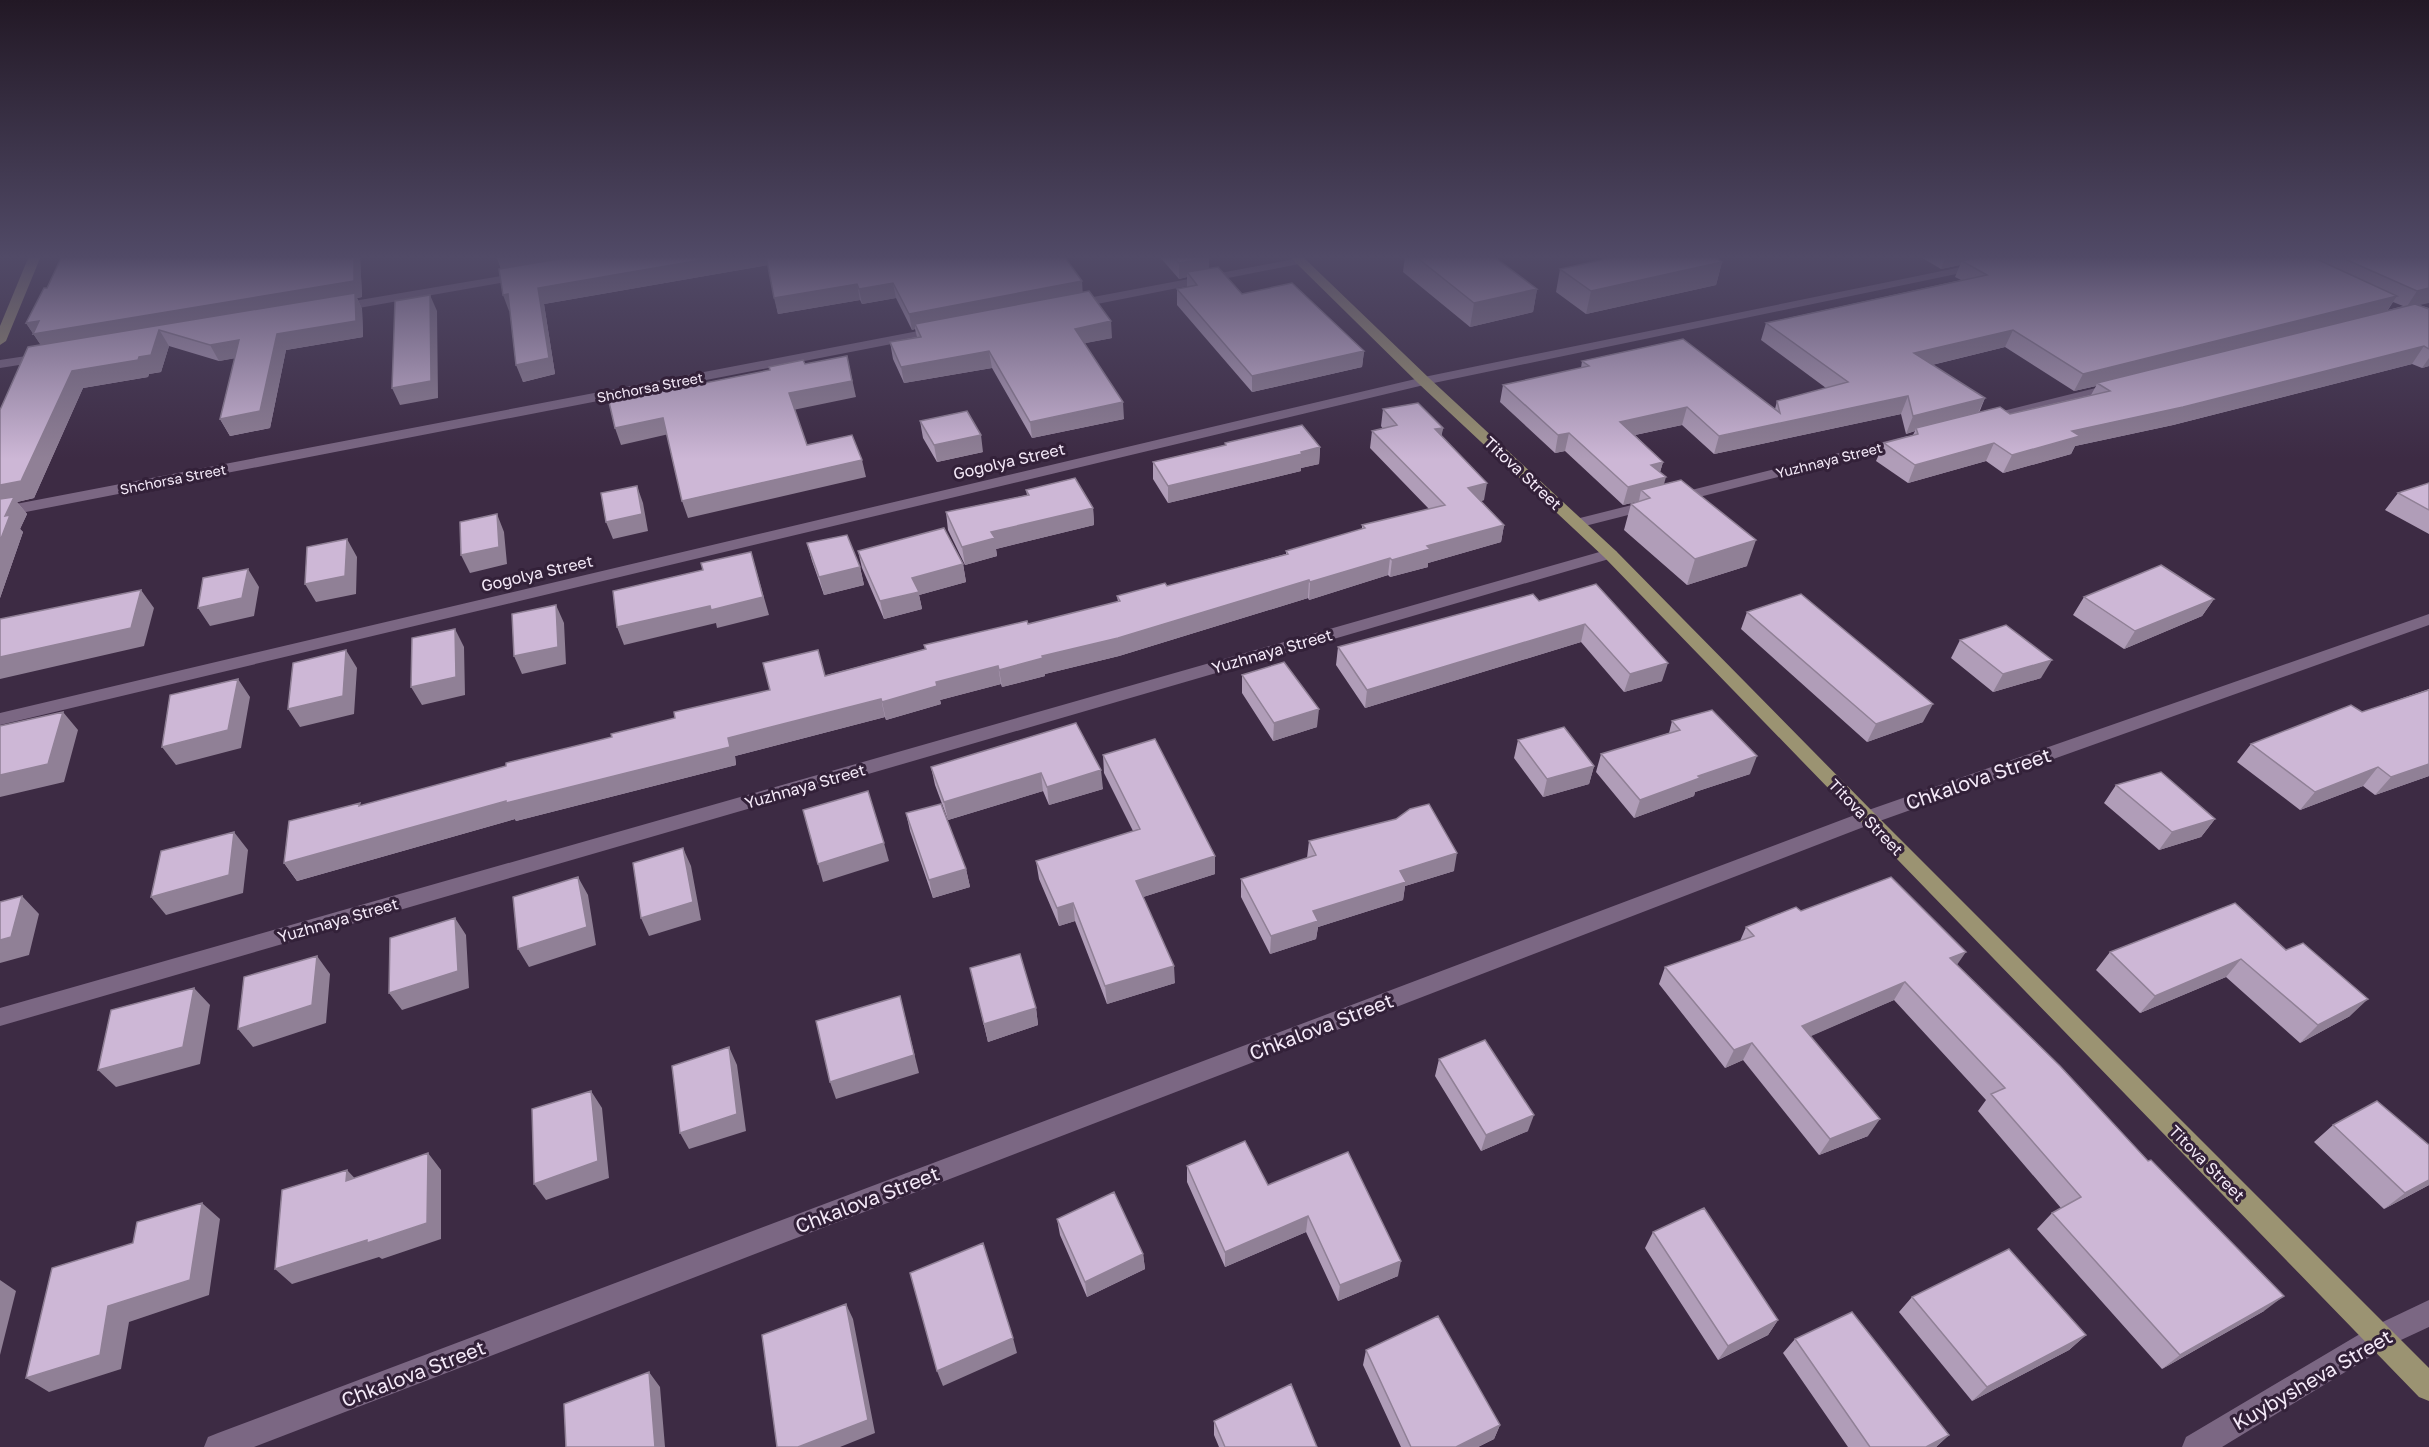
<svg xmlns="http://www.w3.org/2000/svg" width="2429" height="1447" font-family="'Golos Text',sans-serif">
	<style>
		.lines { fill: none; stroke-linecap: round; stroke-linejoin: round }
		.minor { fill: #7b6783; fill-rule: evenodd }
		.major { fill: #9b9372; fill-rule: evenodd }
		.wall { fill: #b09db8; fill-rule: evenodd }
		.shaded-wall { fill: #908096 }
		.building { fill: #cdb7d6; stroke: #908096; stroke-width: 1.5 }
		.labels { text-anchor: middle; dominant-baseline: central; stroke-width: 6; stroke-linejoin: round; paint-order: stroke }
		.far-street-label { font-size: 14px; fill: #f5eaf9; stroke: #332139 }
		.street-label { font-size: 16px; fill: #f5eaf9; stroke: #332139 }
		.near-street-label { font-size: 20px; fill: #f5eaf9; stroke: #332139 }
	</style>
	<rect width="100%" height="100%" fill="#3d2b44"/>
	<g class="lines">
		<!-- minor -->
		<path class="minor" d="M1300 258 1304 259V263L1072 309 1066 305 1072 301Z
			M1981 263 1987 266 1985 268 1424 385 0 725V713L1424 377Z
			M525 272 529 274V278L336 312 330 308 336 304Z
			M939 327 945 331 943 334 0 517V507Z
			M46 353 52 357 51 360 0 368V360Z
			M2116 383 2121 384 2123 387 2121 390 1992 422 1985 418 1987 415Z
			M1907 436 1912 437 1914 440 1912 443 1577 528 1569 523 1572 520Z
			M1610 549 1616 551 1618 554 1616 557 0 1026V1008Z
			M2429 614V625L1874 823 254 1447H204L208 1437 218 1433 1860 813Z
			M2429 1300V1327L2388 1346 2222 1447H2182L2186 1437 2370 1328Z"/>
		<!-- major -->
		<path class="major" d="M29 256H41L6 341 0 345V326Z
			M1289 256H1302L1429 378 1616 551 1874 813 2429 1368V1401L2419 1397 1604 557 1419 384Z"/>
	</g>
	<!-- wall -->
	<path class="wall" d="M62 256H360L362 297 357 298 362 309 363 337 286 350 270 428 230 436 220 419 235 358 219 361 169 346 161 372 149 374 148 377 83 388 34 498 17 502 27 514 20 529 23 532 0 598V410L41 345 26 323 47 288Z
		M766 256 1083 292 1112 338 1085 343 1124 419 1032 438 992 368 904 383 893 359 890 342 917 337 915 329 912 330 896 298 862 304 860 300 778 314 768 265 544 304 555 374 523 382 510 310 501 269 497 258Z
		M1159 256H1208L1209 268 1242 294 1364 351 1362 367 1252 392 1177 305V289L1187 287V277L1179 279Z
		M1405 256H1493L1537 289 1533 312 1470 327 1403 272Z
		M1919 256H2429L2419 305 2429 308V366L2422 368 2412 364 2173 425 2075 446 2071 454 2003 473 1986 461 1908 483 1876 461 1884 443 1913 435 1915 431 1906 434 1901 414 1714 454 1682 425 1635 435 1663 462 1660 472 1664 484 1747 566 1687 585 1624 530 1631 504 1638 502 1639 501 1623 505 1565 451 1555 453 1500 402 1503 385 1581 368 1582 361 1775 409 1777 401 1826 388 1761 340 1766 323 1961 280 1955 277 1960 265 1941 269ZM2393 302 2403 306 2388 310ZM2005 347 2074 391 2096 386 2091 395 2010 414 1979 413 1985 398 1932 365Z
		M1722 262 1716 285 1586 314 1556 292 1560 269Z
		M1383 409 1443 428 1441 436 1484 500 1481 501 1504 525 1501 542 1428 563V567L1390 577 1388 575 1309 600 1308 598 1119 656 1045 674V676L1002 687 1001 684 940 700 941 704 886 720 885 717 735 756 736 765 516 821 515 819 297 881 284 863 361 806 612 737 770 690 925 649 924 645 1028 624 1118 602 1117 596 1167 586 1286 554V551L1362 529V525L1429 509 1370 448 1372 431 1383 429 1381 426Z
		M920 421 983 452 937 462 923 438Z
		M1225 443 1320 447 1319 464 1301 468V471L1168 503 1153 479V462L1225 445Z
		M2429 483V534L2385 510 2398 493Z
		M1026 490 1093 508 1094 525 996 549 997 556 965 565 948 530 946 512 1027 495Z
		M807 543 860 567 864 585 824 595 812 561Z
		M858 551 963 564 966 582 919 595 922 609 884 619 862 568Z
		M1596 584 1662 681 1624 692 1581 642 1365 708 1336 665 1338 647 1539 601Z
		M2084 597 2214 599 2202 616 2124 649 2073 615Z
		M1747 612 1923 722 1867 742 1741 629Z
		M1960 640 2041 678 1993 692 1951 658Z
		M1242 675 1317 727 1273 741 1242 693Z
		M2429 689V776L2375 795 2363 786 2300 810 2237 762 2251 744 2362 712Z
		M1672 721 1750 774 1695 792 1694 796 1634 818 1596 772 1601 754 1669 733Z
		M1076 723 1103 789 1049 805 1043 791 948 820 935 785 931 767Z
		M1518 740 1594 766 1589 784 1543 797 1514 758Z
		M1103 755 1215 874 1143 897 1175 983 1107 1004 1075 921 1059 926 1039 879 1036 861 1133 831 1104 773Z
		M2116 785 2215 819 2201 837 2159 850 2104 803Z
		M906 813 966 869 970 887 933 898 910 831Z
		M1309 841 1454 871 1405 886 1403 900 1318 927 1316 939 1270 954 1241 897V879L1307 858Z
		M2235 903 2350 1016 2300 1043 2226 977 2140 1013 2096 970 2110 952Z
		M1801 911 1957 965 2264 1311 2162 1369 2037 1229 2052 1213 2061 1208 1978 1111 1986 1100 1894 1000 1810 1036 1868 1136 1819 1155 1743 1060 1725 1068 1659 984 1665 967 1740 941 1746 927Z
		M970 968 1036 1008 1038 1025 988 1042Z
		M1439 1059 1528 1131 1481 1151 1435 1076Z
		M2333 1125 2429 1185 2384 1209 2314 1142Z
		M1187 1166 1268 1185 1398 1276 1338 1301 1306 1232 1225 1267 1187 1182Z
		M1057 1219 1143 1254 1145 1269 1087 1297 1060 1235Z
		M1653 1232 1778 1320 1768 1335 1718 1360 1645 1248Z
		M1912 1297 2086 1335 2069 1350 1972 1401 1899 1312Z
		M1795 1339 1949 1435 1936 1447H1848L1783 1353Z
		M1366 1350 1500 1425 1494 1439 1478 1447H1401L1363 1365Z
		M1214 1421 1317 1447H1219L1214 1435Z"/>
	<!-- shaded-wall -->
	<path class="shaded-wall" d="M354 256H360L362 297 357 298 362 309 363 337 286 350 270 428 230 436 220 419 277 334 355 298 160 331 169 346 161 372 149 374 148 377 83 388 34 498 17 502 27 514 20 529 23 532 0 598V485L44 350 26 323Z
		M508 256H607L503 273 497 258Z
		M724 256H766L768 265 544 304 555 374 523 382 516 365 538 288Z
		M1946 256H2002L1962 261 1960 265 1941 269Z
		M1209 258V273L1187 272V277L1179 279V263Z
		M1722 262 1716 285 1586 314 1591 291Z
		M1082 281 1083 297 915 324V329L912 330 909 314Z
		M893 283 896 298 862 304 859 289Z
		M857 284 860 300 778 314 774 298Z
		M2429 288V303L2406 308 2417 291Z
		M1537 289 1533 312 1470 327 1474 303Z
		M508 294 514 310 509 311 503 295Z
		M430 295 437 311 438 398 400 405 392 388Z
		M2397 296 2386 312 2097 383 2096 386 2074 391 2083 374Z
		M1111 321 1112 338 1076 345 1075 329Z
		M2013 330 2005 347 1907 371 1914 353Z
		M239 340 248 356 219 361 210 345Z
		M2424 346 2412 364 2173 425 2075 446 2071 454 2003 473 2012 455 2072 431Z
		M989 351 992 368 904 383 901 367Z
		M1364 351 1362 367 1252 392V376Z
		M847 356 856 397 793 410 789 393Z
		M2429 358V366L2422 368Z
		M1908 396 1901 414 1714 454 1719 436Z
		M1985 398 1977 415 1916 428 1915 431 1906 434 1913 416Z
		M1123 402 1124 419 1032 438 1030 422Z
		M1687 407 1682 425 1616 439 1620 422Z
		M663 418 669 434 621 445 615 428Z
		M1443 428 1440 445 1435 429Z
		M1569 433 1565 451 1555 453 1558 435Z
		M981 435 983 452 937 462 934 445Z
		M1994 443 1986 461 1908 483 1915 465Z
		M1320 447 1319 464 1301 468V471L1168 503V486Z
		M862 460 866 477 688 518 682 501Z
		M1663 462 1658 479 1666 477 1661 495 1641 490 1639 501 1623 505 1628 487 1651 465Z
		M1487 483 1484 500 1466 505 1468 488Z
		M637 486 643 503 648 531 613 539 606 522Z
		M1093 508 1094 525 996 549 997 556 965 565 962 547 991 532Z
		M497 514 504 532 507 564 470 573 461 555Z
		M1504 525 1501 542 1428 563V567L1390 577 1392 560 1427 546Z
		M347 539 357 557 356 594 316 602 305 584Z
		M1756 540 1747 566 1687 585 1695 559Z
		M751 552 769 615 717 628 716 623 624 645 617 627Z
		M1390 558 1388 575 1309 600 1310 582Z
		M963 564 966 582 919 595 922 609 884 619 880 601 912 578Z
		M860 567 864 585 824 595 819 577Z
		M248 569 259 587 254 616 210 626 198 608Z
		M1309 580 1308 598 1119 656 1045 674V676L1002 687 999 670 1042 656Z
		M141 590 154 608 144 646 0 679V657Z
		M2214 599 2202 616 2124 649 2135 631Z
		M556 605 564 623 566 664 522 674 514 656Z
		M1585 624 1581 642 1365 708 1367 690Z
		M455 629 464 647 465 695 422 705 411 687Z
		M346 650 357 668 354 714 300 727 288 709Z
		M2052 660 2041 678 1993 692 2003 674Z
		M1668 663 1662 681 1624 692 1630 674Z
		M998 666 1001 684 940 700 941 704 886 720 882 702 936 682Z
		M238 679 250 697 241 748 176 765 162 747Z
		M881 699 885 717 735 756 736 765 516 821 515 819 297 881 284 863 728 738Z
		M1933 704 1923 722 1867 742 1876 724Z
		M1319 709 1317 727 1273 741 1274 723Z
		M63 712 78 730 64 782 0 797V775Z
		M1757 756 1750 774 1695 792 1694 796 1634 818 1640 800 1698 776Z
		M2429 764V776L2375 795 2391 777Z
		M1594 766 1589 784 1543 797 1547 779Z
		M2378 767 2363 786 2300 810 2315 792Z
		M1101 770 1103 789 1049 805 1047 787Z
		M1041 773 1043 791 948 820 944 802Z
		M2215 819 2201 837 2159 850 2172 832Z
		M234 832 248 850 243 893 166 915 151 897Z
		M884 843 889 861 823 882 818 864Z
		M683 848 691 866 701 920 649 936 641 918Z
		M1457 853 1454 871 1405 886 1403 900 1318 927 1316 939 1270 954 1271 936 1313 911 1400 871Z
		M1215 856V874L1137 899 1136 881Z
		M966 869 970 887 933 898 929 880Z
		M578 877 588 895 596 945 529 967 518 949Z
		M22 896 39 914 29 955 0 963V940Z
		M1073 903 1075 921 1059 926 1057 908Z
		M455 918 466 935 469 988 402 1010 389 993Z
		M1966 952 1954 969 1950 958Z
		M317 956 330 974 326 1023 253 1047 238 1029Z
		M2241 959 2226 977 2140 1013 2155 996Z
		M1174 966 1175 983 1107 1004 1105 986Z
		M1905 982 1894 1000 1793 1044 1802 1026Z
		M194 988 210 1005 200 1064 116 1087 98 1070Z
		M900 996 919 1073 836 1099 830 1082Z
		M2368 999 2350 1016 2300 1043 2318 1025Z
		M1036 1008 1038 1025 988 1042 984 1024Z
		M1752 1043 1743 1060 1725 1068 1734 1050Z
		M729 1047 737 1065 746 1131 689 1149 680 1133Z
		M591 1091 602 1108 609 1178 546 1200 534 1184Z
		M1534 1115 1528 1131 1481 1151 1486 1135Z
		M1880 1119 1868 1136 1819 1155 1830 1139Z
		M428 1153 441 1170V1239L382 1259 379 1257 292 1284 275 1269 367 1240Z
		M347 1170 362 1186 346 1181Z
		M2429 1180V1185L2384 1209 2405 1193Z
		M202 1203 220 1219 209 1295 129 1322 121 1369 49 1392 26 1378 108 1306Z
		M1308 1216 1306 1232 1225 1267V1252Z
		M1143 1254 1145 1269 1087 1297 1085 1282Z
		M1401 1261 1398 1276 1338 1301 1340 1285Z
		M0 1280 16 1291 0 1355Z
		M2284 1296 2264 1311 2162 1369 2180 1355Z
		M846 1304 853 1319 875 1433 840 1447H798Z
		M1778 1320 1768 1335 1718 1360 1728 1346Z
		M2086 1335 2069 1350 1972 1401 1987 1387Z
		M1013 1338 1017 1353 943 1386 937 1371Z
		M649 1372 660 1387 665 1447H655Z
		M1500 1425 1494 1439 1478 1447H1456Z
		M1949 1435 1936 1447H1926Z"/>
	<!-- building -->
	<path class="building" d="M62 256H354V281L33 334 39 321 26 323 44 288H47Z
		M576 256H724L538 288 549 358 516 365 508 294 503 295 499 269Z
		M766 256H1064L1082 281 909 314 893 283 859 289 857 284 774 298Z
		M1172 256H1208L1209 258 1179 263Z
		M1415 256H1493L1537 289 1474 303Z
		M1619 256H1713L1722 262 1591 291 1560 269Z
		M1984 256H2310L2397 296 2083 374 2013 330 1914 353 1985 398 1913 416 1908 396 1719 436 1687 407 1620 422 1663 462 1651 465 1666 477 1628 487 1569 433 1558 435 1503 385 1589 366 1582 361 1683 339 1780 413 1777 401 1848 382 1766 323 1987 275 1962 261Z
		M2338 256H2429V288L2417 291Z
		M1218 267 1242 294 1292 283 1364 351 1252 376 1177 289 1197 285 1187 272Z
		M1089 291 1111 321 1075 329 1123 402 1030 422 989 351 901 367 890 342 921 337 915 324Z
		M355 293 356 321 277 334 260 411 220 419 239 340 210 345 159 330 151 355 139 357 138 360 72 371 21 481 0 485V410L28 347Z
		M430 295 431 381 392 388 395 301Z
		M2415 304 2429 309V349L2424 346 2183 407 2072 431 2080 436 2012 455 1994 443 1915 465 1884 443 1918 434 1916 428 2000 407 2010 414 2110 391 2097 383Z
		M847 356 852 381 789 393 807 445 852 435 862 460 682 501 663 418 615 428 609 402 770 370 769 367 803 360 805 364Z
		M1418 403 1443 428 1435 429 1487 483 1468 488 1504 525 1427 546 1430 549 1392 560 1390 558 1310 582 1309 580 1118 638 1042 656 1043 658 999 670 998 666 936 682 937 686 882 702 881 699 728 738 730 747 506 803V801L284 863 289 821 360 803 359 806 506 766V763L612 737 611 734 675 718 674 712 770 690 763 663 818 650 825 676 926 649 924 645 1027 621 1028 624 1120 601 1117 596 1165 583 1167 586 1288 554 1286 551 1365 528 1362 525 1445 505 1372 431 1397 425 1383 409Z
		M967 411 981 435 934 445 920 421Z
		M1302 425 1320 447 1301 452 1302 454 1168 486 1153 462 1226 445 1225 443Z
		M1075 478 1093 508 991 532 995 538 962 547 946 512 1029 495 1026 490Z
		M1681 480 1756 540 1695 559 1631 504 1650 498 1641 490Z
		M2429 483V510L2398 493Z
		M637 486 642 514 606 522 601 493Z
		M14 497 5 516 10 515 0 541V499Z
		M497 514 499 547 461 555 460 522Z
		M944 528 963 564 912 578 919 592 880 601 858 551Z
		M847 535 860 567 819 577 807 543Z
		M347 539 345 576 305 584 307 547Z
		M751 552 763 597 711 610 710 606 617 627 613 591 703 570 701 563Z
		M2161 565 2214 599 2135 631 2084 597Z
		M248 569 242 598 198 608 203 578Z
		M1596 584 1668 663 1630 674 1585 624 1367 690 1338 647 1533 594 1539 601Z
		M141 590 131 628 0 657V619Z
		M1801 594 1933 704 1876 724 1747 612Z
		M556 605 558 647 514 656 512 614Z
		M2006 625 2052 660 2003 674 1960 640Z
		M455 629 456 677 411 687 412 638Z
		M346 650 343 696 288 709 293 663Z
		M1284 662 1319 709 1274 723 1242 675Z
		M238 679 228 730 162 747 170 695Z
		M2429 690V764L2391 777 2378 767 2315 792 2251 744 2351 705 2362 712Z
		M1712 710 1757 756 1698 776 1700 778 1640 800 1601 754 1680 730 1672 721Z
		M63 712 48 764 0 775V726Z
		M1076 723 1101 770 1047 787 1041 773 944 802 931 767Z
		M1564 727 1594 766 1547 779 1518 740Z
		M1155 739 1215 856 1136 881 1174 966 1105 986 1073 903 1057 908 1036 861 1140 829 1103 755Z
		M2161 772 2215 819 2172 832 2116 785Z
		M868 791 884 843 818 864 803 810Z
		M941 804 966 869 929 880 906 813Z
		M1429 804 1457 853 1400 871 1406 882 1313 911 1318 921 1271 936 1241 879 1316 855 1309 841 1396 819 1410 809Z
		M234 832 229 875 151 897 161 851Z
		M683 848 693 902 641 918 633 863Z
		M578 877 587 927 518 949 513 897Z
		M1891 877 1966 952 1950 958 2060 1066 2148 1161 2151 1160 2284 1296 2180 1355 2052 1213 2081 1197 1991 1094 2005 1088 1905 982 1802 1026 1880 1119 1830 1139 1752 1043 1734 1050 1665 967 1754 936 1746 927 1796 907 1801 911Z
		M22 896 11 937 0 940V902Z
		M2235 903 2286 950 2303 943 2368 999 2318 1025 2241 959 2155 996 2110 952Z
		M455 918 458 971 389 993 390 938Z
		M1020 954 1036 1008 984 1024 970 968Z
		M317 956 312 1005 238 1029 244 977Z
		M194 988 183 1047 98 1070 111 1010Z
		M900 996 914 1055 830 1082 816 1021Z
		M1485 1040 1534 1115 1486 1135 1439 1059Z
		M729 1047 737 1114 680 1133 672 1066Z
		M591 1091 598 1161 534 1184 532 1109Z
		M2377 1101 2429 1145V1180L2405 1193 2333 1125Z
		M1245 1141 1268 1185 1348 1152 1401 1261 1340 1285 1308 1216 1225 1252 1187 1166Z
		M428 1153 427 1223 367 1243V1240L275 1269 282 1190 347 1170 346 1181Z
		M1114 1192 1143 1254 1085 1282 1057 1219Z
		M202 1203 190 1280 108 1306 100 1355 26 1378 52 1268 133 1243 137 1222Z
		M1704 1208 1778 1320 1728 1346 1653 1232Z
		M983 1243 1013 1338 937 1371 910 1273Z
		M2009 1249 2086 1335 1987 1387 1912 1297Z
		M846 1304 868 1420 798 1447H777L762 1335Z
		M1852 1312 1949 1435 1926 1447H1870L1795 1339Z
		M1438 1316 1500 1425 1456 1447H1411L1366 1350Z
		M649 1372 655 1447H566L564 1404Z
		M1291 1384 1317 1447H1225L1214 1421Z"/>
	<!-- sky -->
	<linearGradient id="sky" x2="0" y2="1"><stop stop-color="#221825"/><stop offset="0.56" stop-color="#514a67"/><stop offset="1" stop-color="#514a67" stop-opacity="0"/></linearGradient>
	<rect width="2429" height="459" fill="url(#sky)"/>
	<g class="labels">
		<!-- far-street labels -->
		<g class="far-street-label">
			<text transform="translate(650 387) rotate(-11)">Shchorsa Street</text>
			<text transform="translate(1829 460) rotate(-14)">Yuzhnaya Street</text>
			<text transform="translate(173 479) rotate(-11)">Shchorsa Street</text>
		</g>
		<!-- street labels -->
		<g class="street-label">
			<text transform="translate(1009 461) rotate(-13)">Gogolya Street</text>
			<text transform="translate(1523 473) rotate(43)">Titova Street</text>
			<text transform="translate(537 573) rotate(-13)">Gogolya Street</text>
			<text transform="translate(1272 651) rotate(-16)">Yuzhnaya Street</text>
			<text transform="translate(805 786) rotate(-16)">Yuzhnaya Street</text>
			<text transform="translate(1866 817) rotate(46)">Titova Street</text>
			<text transform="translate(338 920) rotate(-16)">Yuzhnaya Street</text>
			<text transform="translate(2207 1163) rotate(45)">Titova Street</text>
		</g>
		<!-- near-street labels -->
		<g class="near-street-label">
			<text transform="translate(1978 778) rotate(-19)">Chkalova Street</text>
			<text transform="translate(1321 1026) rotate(-21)">Chkalova Street</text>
			<text transform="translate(867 1199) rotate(-21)">Chkalova Street</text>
			<text transform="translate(413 1373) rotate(-21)">Chkalova Street</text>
			<text transform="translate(2312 1379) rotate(-30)">Kuybysheva Street</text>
		</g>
	</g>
</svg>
